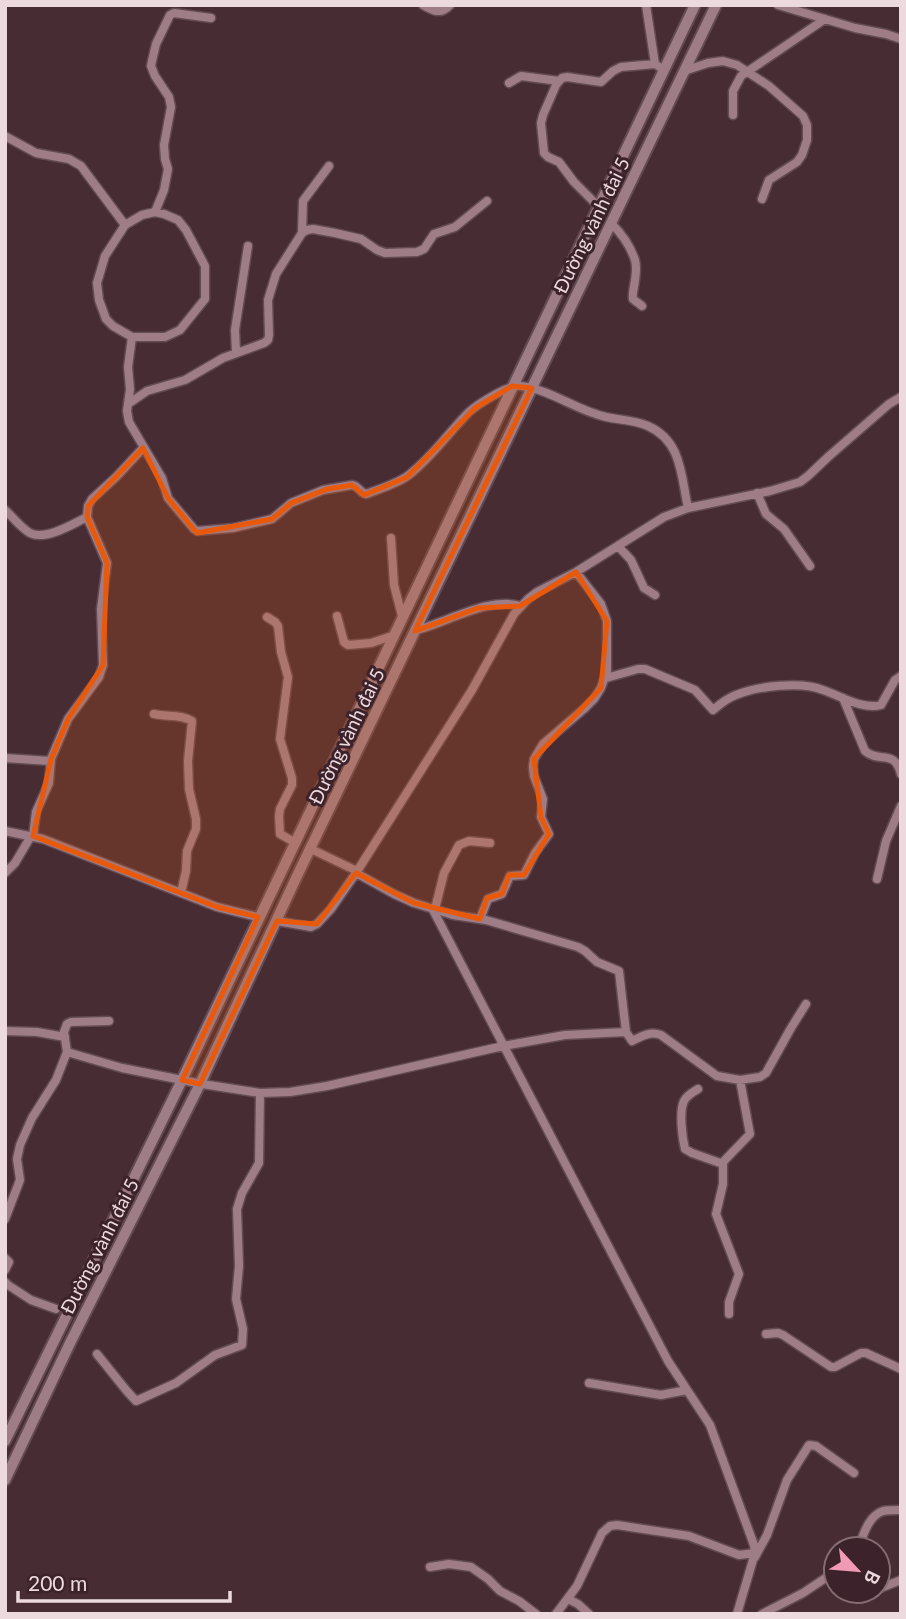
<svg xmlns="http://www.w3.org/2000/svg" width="906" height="1619" font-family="Lato,sans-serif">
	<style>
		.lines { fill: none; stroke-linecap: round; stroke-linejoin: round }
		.street-casing { stroke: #634b53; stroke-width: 11 }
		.secondary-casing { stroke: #634b53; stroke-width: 14 }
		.street { stroke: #9e7d87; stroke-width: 8 }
		.secondary { stroke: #9e7d87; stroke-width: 10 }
		.marked { fill: #e8590c; fill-opacity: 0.2; stroke: #e8590c; stroke-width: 5; stroke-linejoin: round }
		.labels { text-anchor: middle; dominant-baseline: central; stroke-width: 6; stroke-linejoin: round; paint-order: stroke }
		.street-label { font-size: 19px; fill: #eddadf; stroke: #3c222a }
	</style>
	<rect width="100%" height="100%" fill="#472c34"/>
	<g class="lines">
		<!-- street casing -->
		<g class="street-casing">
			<path id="street" d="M423 5C433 11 441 15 450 5
				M646 5 655 64
				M778 5 855 28 886 34 901 39
				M684 71 708 63 723 61 737 65 769 86 803 116 807 125V140L802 155 797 162 769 180 762 199
				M509 83 521 76 559 81
				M733 115V91L741 76 825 19
				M5 136 36 153 69 159 81 166 125 225
				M598 206 574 182 559 162 548 157 544 153 541 123 543 115 556 85 562 78 567 77 601 82 613 71 621 67 655 64 664 70
				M155 212 164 214 178 220 186 230 205 266V299L180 330 165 337H132L113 326 106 319 99 300 97 283 105 256 125 225 142 215Z
				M155 212 164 190 168 169 165 159 164 145 171 107 169 97 155 76 151 66 152 61 156 44 170 15 174 13 211 18
				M611 223C622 234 630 245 635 260 639 273 631 293 633 299 635 301 640 304 642 306
				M302 233 303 201 329 166
				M132 337 128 367 130 389 127 411 129 422 162 478 168 498 194 529 197 531 233 528 272 519 291 503 323 490 352 485C359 486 360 493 366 494 379 489 400 483 410 474 433 456 449 432 469 412 478 404 509 384 521 386 552 390 575 410 606 417 619 420 635 420 648 426 682 441 681 476 688 508
				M236 352 235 330 248 246
				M128 404 147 391 185 380 223 358 264 343 268 340 269 335 268 300 276 274 302 233 307 230 313 229 335 233 361 239 377 250 385 253 417 252 424 249 434 234 455 227 487 201
				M757 493 766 514 784 529 810 566
				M5 510C13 517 21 528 30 533 45 541 73 524 87 517
				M391 538 394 585 402 616
				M618 546 631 560 644 588 655 595
				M337 616 344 642 348 645 371 643 392 636
				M267 617 275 622 278 626 281 652 288 677 280 739 292 778V785L280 809 279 816 280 834 294 842
				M416 630C446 623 490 596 520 606
				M606 678 638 669H645L695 690 713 710C720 704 727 698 736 695 758 686 801 681 823 690 841 696 862 710 881 705L895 680 901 676
				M843 698 865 751C880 764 894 748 901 774
				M154 714C167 717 181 714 192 721L188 761 189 789 196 819V829L187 851 186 871 181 893
				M5 758 50 761
				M5 831 43 839 217 907 258 917
				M33 836 36 812 49 783 51 759 68 719 99 677 103 665 101 609 107 563 87 517 88 506 92 499 117 476 143 448
				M311 849 357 871
				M5 873 15 863 31 836
				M356 873 394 894 414 903 453 915 486 920 578 947 585 951 597 962 619 971 626 1032 632 1041C642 1036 650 1031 661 1035L717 1076 740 1080 760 1077 766 1073 791 1028 806 1004
				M877 879 886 841 901 806
				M432 908 668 1361 710 1425 754 1545 755 1553 737 1614
				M435 909 444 873 459 845 469 841 490 843
				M480 919 488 899 502 894 510 876 524 875 535 853 549 834 541 817 543 799 534 776 533 767 534 759 543 744 585 708 594 699 601 688 607 671V621L601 604 576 572
				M277 921 311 927 317 924 331 909 356 873 472 690 514 614 528 599 537 592 576 572 664 517 688 508 770 491 800 482 808 476 828 457 889 404 901 397
				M5 1031 37 1032 65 1037
				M67 1052 122 1068 202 1084 260 1093 290 1092 327 1086 503 1046 565 1035 626 1032
				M698 1089C693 1092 687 1095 684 1101 679 1111 682 1137 685 1149L692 1153 723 1164
				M5 1219 20 1180 17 1159 20 1145 32 1118 56 1080 67 1052 64 1032 67 1024 71 1022 109 1021
				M5 1258 9 1262 5 1270
				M5 1282 8 1285 31 1300 56 1309
				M729 1314V1302L739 1274 716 1214 723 1184V1162L750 1134 740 1080
				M766 1334 778 1333 783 1335 831 1367H835L861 1353H866L901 1369
				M97 1354 126 1390 136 1401 176 1383 215 1355 242 1345 243 1329 236 1299 239 1266 237 1209 242 1193 259 1163 260 1093
				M589 1383 661 1395 687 1390
				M858 1549C863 1536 868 1516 883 1511 888 1510 896 1510 901 1510
				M755 1557 767 1535 787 1480 809 1445 816 1446 854 1473
				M430 1567 449 1564 471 1567 488 1579 500 1591 519 1601 536 1614
				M878 1589 901 1580
				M866 1591H872
				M568 1599 578 1604 589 1614
				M556 1614 577 1586 602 1533 610 1526 617 1525 689 1536 739 1555 755 1553
				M762 1614 803 1593 836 1571"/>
		</g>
		<!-- secondary casing -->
		<g class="secondary-casing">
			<path id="secondary" d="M5 1441 182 1080 695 5
				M5 1480 71 1341 200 1084 297 876 716 5"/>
		</g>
		<!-- street -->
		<use href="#street" class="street"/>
		<!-- secondary -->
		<use href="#secondary" class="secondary"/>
	</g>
	<!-- marked area -->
	<path class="marked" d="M512 386 532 388 415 631 478 608 520 606 576 572 607 621 601 688 534 759 541 817 549 834 524 875H509L502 894 487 898 480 919 414 903 356 873 317 924 277 921 200 1084 182 1080 258 917 217 907 33 836 51 759 68 719 103 665 107 563 87 517 88 506 143 448 168 498 197 533 272 519 291 503 327 489 352 485 364 495 407 477 475 408Z"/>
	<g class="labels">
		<!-- street labels -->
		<g class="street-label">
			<text transform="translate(591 225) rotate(-64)">Đường vành đai 5</text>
			<text transform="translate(346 736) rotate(-64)">Đường vành đai 5</text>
			<text transform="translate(99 1246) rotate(-63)">Đường vành đai 5</text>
		</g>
	</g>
	<!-- border -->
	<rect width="906" height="1619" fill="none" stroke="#eddadf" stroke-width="14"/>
	<!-- north arrow -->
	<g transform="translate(857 1570) rotate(116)"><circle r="33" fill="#3c222a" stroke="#836c72" stroke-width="2"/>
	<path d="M0-5L12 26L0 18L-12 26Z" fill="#f09ab6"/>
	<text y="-10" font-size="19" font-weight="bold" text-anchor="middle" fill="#eddadf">B</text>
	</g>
	<!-- scale -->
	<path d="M18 1591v10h212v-10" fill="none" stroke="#eddadf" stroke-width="3.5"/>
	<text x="28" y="1591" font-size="21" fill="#eddadf" stroke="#3c222a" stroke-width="5" paint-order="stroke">200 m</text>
</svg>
